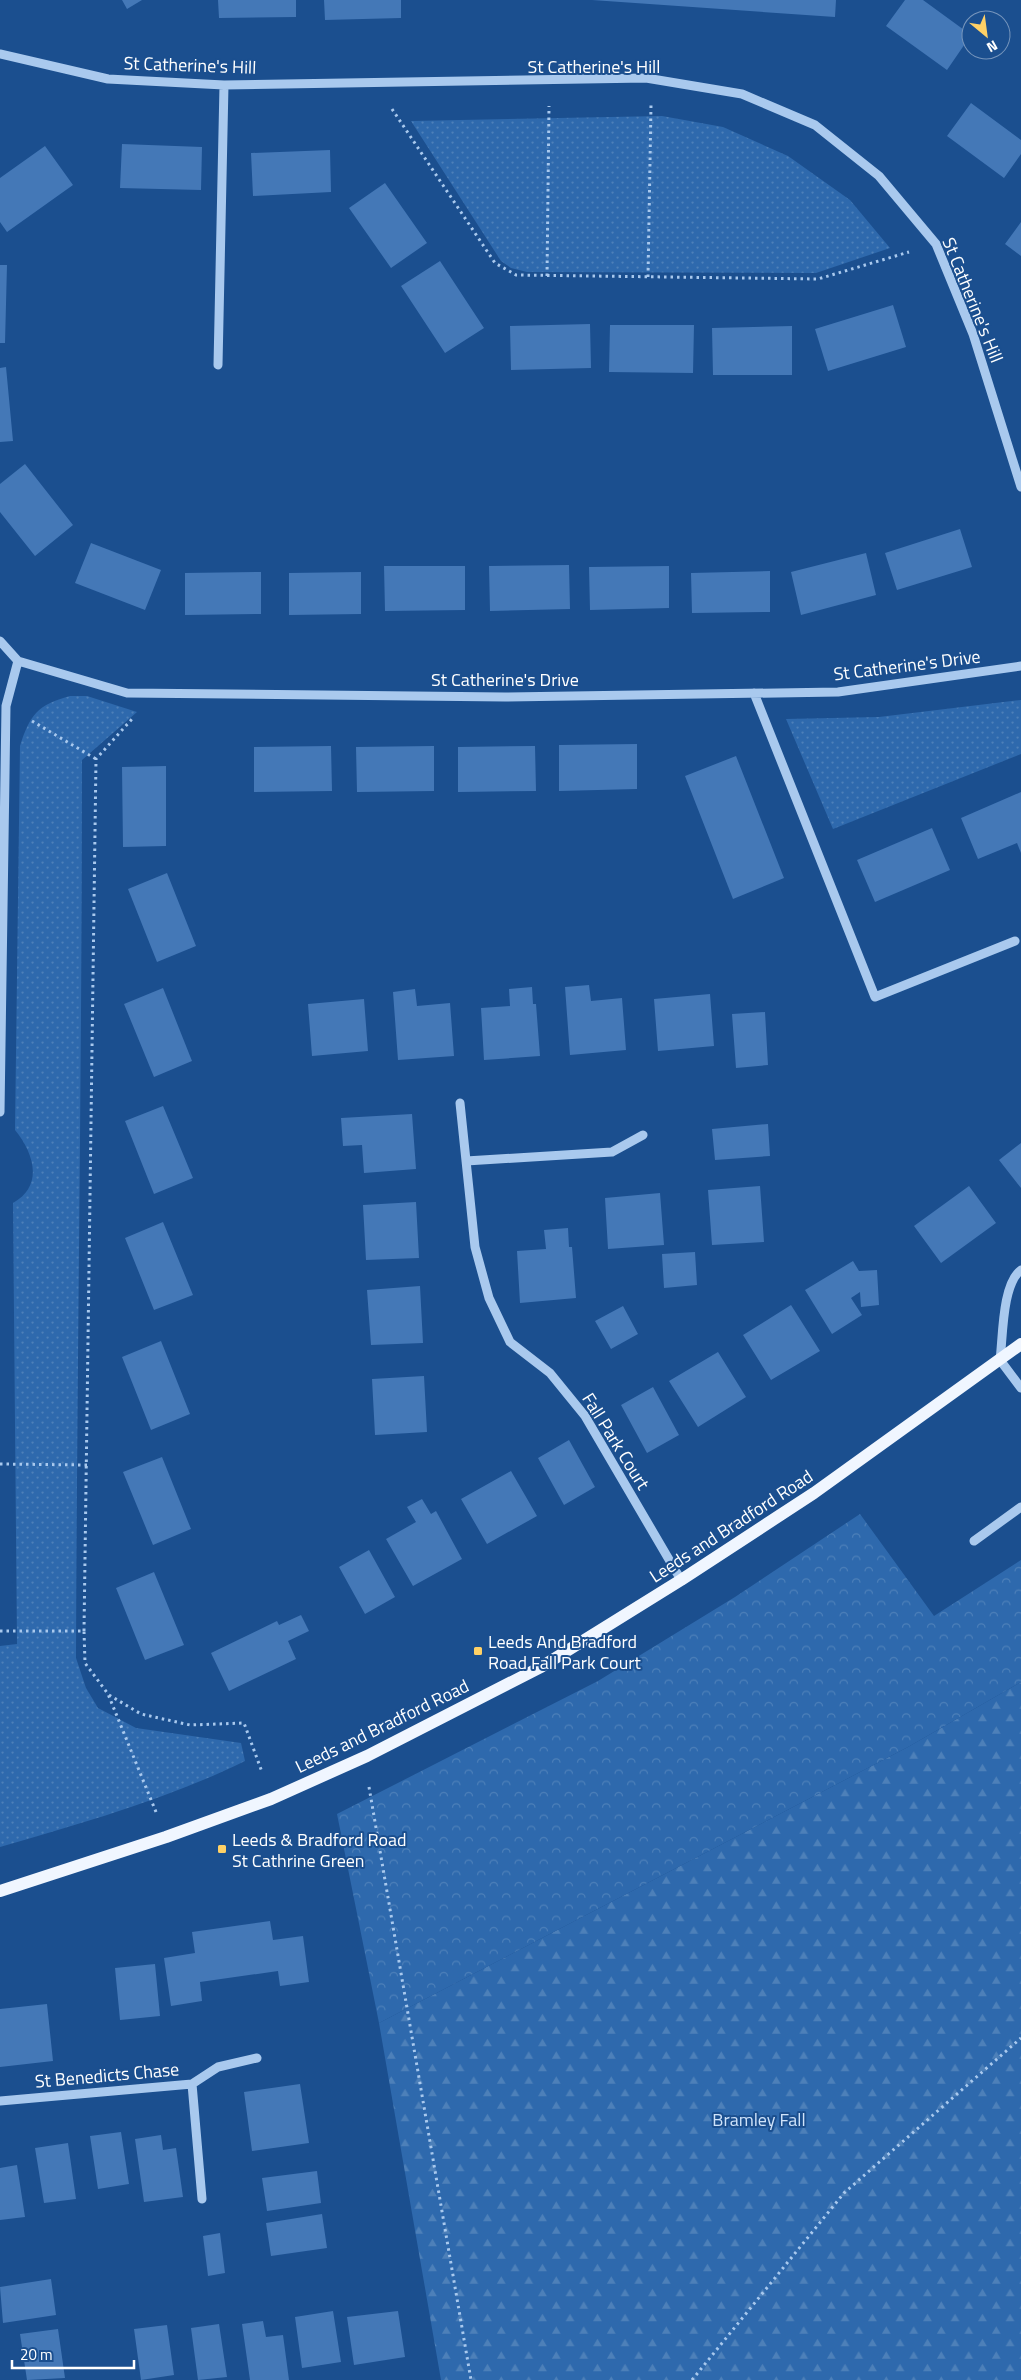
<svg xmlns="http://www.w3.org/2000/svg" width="1021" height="2380" font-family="'Titillium Web',sans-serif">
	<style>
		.grass { fill: url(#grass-dots) }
		.forest { fill: url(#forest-firs) }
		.park { fill: url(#park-crowns) }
		.building { fill: #4478b7 }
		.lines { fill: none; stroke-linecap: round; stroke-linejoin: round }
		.path { stroke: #a9c9ee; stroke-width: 3; stroke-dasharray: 2.5 4; stroke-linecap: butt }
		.minor { stroke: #a9c9ee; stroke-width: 9 }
		.major { stroke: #f0f6ff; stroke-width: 12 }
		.poi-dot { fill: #ffd166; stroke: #1b4f8f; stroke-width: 2 }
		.labels { text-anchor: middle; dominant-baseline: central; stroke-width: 4; stroke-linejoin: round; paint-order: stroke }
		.street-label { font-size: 18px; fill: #fff; stroke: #1b4f8f }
		.poi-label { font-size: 18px; fill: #fff; stroke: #1b4f8f; text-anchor: start }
		.park-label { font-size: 18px; fill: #cfe3fa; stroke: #1b4f8f }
	</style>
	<defs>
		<pattern id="grass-dots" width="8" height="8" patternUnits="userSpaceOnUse" patternTransform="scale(1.25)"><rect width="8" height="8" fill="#2e69ad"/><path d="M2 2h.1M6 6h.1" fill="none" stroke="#4d80b9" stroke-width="1.8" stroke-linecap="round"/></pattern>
		<pattern id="forest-firs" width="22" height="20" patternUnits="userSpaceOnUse" patternTransform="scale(1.25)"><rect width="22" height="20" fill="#2e69ad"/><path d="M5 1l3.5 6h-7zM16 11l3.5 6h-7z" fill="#4d80b9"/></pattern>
		<pattern id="park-crowns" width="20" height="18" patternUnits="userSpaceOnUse" patternTransform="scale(1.25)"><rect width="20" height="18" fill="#2e69ad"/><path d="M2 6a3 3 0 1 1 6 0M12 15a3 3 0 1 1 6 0" fill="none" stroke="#4d80b9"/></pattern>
	</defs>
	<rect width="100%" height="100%" fill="#1b4f8f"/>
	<!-- grass -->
	<path class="grass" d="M662 116 723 127 788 156 850 200 890 248 816 273 527 272 511 268 501 261 411 121Z
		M70 696H87L137 712 82 760C82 1059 77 1358 76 1658L86 1688 98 1708 136 1728 241 1743 245 1761C168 1799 82 1823 0 1847V1646L17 1644 13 1203C44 1186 34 1153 15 1130L20 746C30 715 37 705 70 696Z
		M1021 700V754L833 829 786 719 879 717Z"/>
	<!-- forest -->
	<path class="forest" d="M1021 1682V2380H441L379 2023 908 1747Z"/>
	<!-- park -->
	<path class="park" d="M860 1514 934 1616 1021 1560V1682L908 1747 379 2023 337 1814 598 1681 735 1597Z"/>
	<!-- building -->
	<path class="building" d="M122 0H142L127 9Z
		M218 0H296V17L219 18Z
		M324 0H401V18L325 20Z
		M592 0H836L835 17Z
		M905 0H923L971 35 947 70 886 26Z
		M971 103 1021 140V154L1004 178 947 136Z
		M122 144 202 147 201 190 120 188Z
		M45 146 73 185 7 232 0 222V178Z
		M330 150 331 192 253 196 251 153Z
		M385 183 427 243 391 268 349 208Z
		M1021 222V256L1005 244Z
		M440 261 484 328 445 353 401 286Z
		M0 265H7L5 343H0Z
		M893 305 906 347 828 371 815 329Z
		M590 324 591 368 511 370 510 326Z
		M610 325H694L693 373 609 372Z
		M792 326V375H713L712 328Z
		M6 367 13 441 0 442V368Z
		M25 464 73 525 35 556 0 512V484Z
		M960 529 972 567 897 590 885 553Z
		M91 543 161 570 145 610 75 583Z
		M866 553 876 595 801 615 791 572Z
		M569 565 570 609 490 611 489 566Z
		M384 566H465V610L385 611Z
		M669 566V608L590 610 589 567Z
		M770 571V612L692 613 691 573Z
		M261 572V614L185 615V573Z
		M361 572V614L289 615V573Z
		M637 744V789L559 791V745Z
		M331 746 332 791 254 792V747Z
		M434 746V791L357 792 356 747Z
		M535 746 536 791 458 792V747Z
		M736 756 784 878 733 899 685 776Z
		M166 766V846L123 847 122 767Z
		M1021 792V853L1017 843 978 859 961 818Z
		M932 828 950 870 875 902 857 860Z
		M167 873 196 946 157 962 128 889Z
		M589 985 591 1001 622 998 626 1050 570 1055 565 987Z
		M532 987 533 1004H536L540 1056 484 1060 481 1008 510 1006 509 989Z
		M163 988 192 1061 154 1077 124 1004Z
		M415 989 417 1006 450 1003 454 1056 398 1060 393 992Z
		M710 994 714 1046 658 1051 654 999Z
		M364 999 368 1051 312 1056 308 1004Z
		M765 1012 768 1065 736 1068 732 1014Z
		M163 1106 193 1178 154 1194 125 1121Z
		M412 1114 416 1169 364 1173 362 1145 343 1146 341 1118Z
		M768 1124 770 1156 715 1160 712 1129Z
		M1021 1143V1188L999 1160Z
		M760 1186 764 1242 712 1245 708 1190Z
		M969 1186 996 1223 941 1263 914 1226Z
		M660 1193 664 1245 608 1249 605 1198Z
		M416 1202 419 1258 366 1260 363 1205Z
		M163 1222 193 1295 154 1310 125 1238Z
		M568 1228 569 1247H572L576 1298 520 1303 517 1251 546 1249 544 1230Z
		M695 1252 697 1285 664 1288 662 1254Z
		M853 1261 859 1271 877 1270 879 1305 861 1307 860 1292 851 1298 862 1315 832 1334 805 1290Z
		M420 1286 423 1343 371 1345 367 1290Z
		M791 1305 820 1351 771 1380 743 1335Z
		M623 1306 638 1334 611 1349 595 1321Z
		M161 1341 190 1414 151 1430 122 1357Z
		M718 1352 746 1397 698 1427 669 1381Z
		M424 1376 427 1432 375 1435 372 1379Z
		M653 1387 679 1435 647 1453 621 1405Z
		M569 1440 595 1487 564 1505 538 1458Z
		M162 1457 191 1529 153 1545 123 1472Z
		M511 1471 537 1516 487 1544 461 1499Z
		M422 1499 431 1514 436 1511 462 1559 413 1586 386 1539 416 1522 407 1507Z
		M369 1550 395 1597 365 1614 339 1567Z
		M154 1572 184 1645 145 1660 116 1588Z
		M301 1615 309 1631 288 1641 296 1659 229 1691 211 1653 277 1621 279 1625Z
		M270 1921 273 1940 303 1936 309 1982 280 1986 278 1971 200 1982 202 2001 171 2006 164 1958 195 1953 192 1932Z
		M155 1964 160 2016 120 2020 115 1968Z
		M47 2004 53 2061 0 2067V2009Z
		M300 2084 309 2143 252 2151 244 2092Z
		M121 2132 129 2184 98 2189 90 2136Z
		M161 2135 163 2150 176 2148 183 2197 144 2202 135 2139Z
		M68 2143 76 2199 44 2203 35 2148Z
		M17 2165 25 2217 0 2220V2168Z
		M317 2171 321 2203 267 2211 262 2178Z
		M322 2214 327 2248 271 2256 266 2223Z
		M220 2233 225 2273 208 2276 203 2236Z
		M51 2279 56 2315 3 2323 0 2287Z
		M333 2311 341 2362 302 2368 295 2317Z
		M398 2311 405 2357 354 2365 347 2317Z
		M263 2321 266 2337 283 2335 289 2380H250L242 2324Z
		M219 2324 227 2377 198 2380 191 2328Z
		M167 2325 174 2375 141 2380 134 2329Z
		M58 2329 65 2378 27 2380 20 2334Z"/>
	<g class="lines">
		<!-- path -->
		<path class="path" d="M392 109 495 263 516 275 818 279 909 252
			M547 276 549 106
			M648 277 651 105
			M32 721 96 759
			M0 1464 87 1465
			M0 1631H84L85 1663 108 1694 156 1812
			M84 1631 96 759 132 719
			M109 1695 141 1714 190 1725 244 1723 262 1772
			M369 1787 471 2380
			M692 2380 844 2193 1021 2038"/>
		<!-- minor -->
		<path class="minor" d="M0 54 108 79 224 85 646 78 742 94 815 125 879 176 936 244 973 334 1021 487
			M218 365 224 85
			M0 641 18 661 127 693 505 697 838 692 1021 666
			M754 693 875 997 1015 941
			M460 1103 475 1247 489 1298 510 1342 550 1373 585 1416 681 1580
			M0 1112 6 706 18 661
			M466 1161 612 1152 643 1135
			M1021 1270C1002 1284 1003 1337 1000 1360L1021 1388
			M974 1541 1021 1507
			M192 2084 218 2067 257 2058
			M0 2101 192 2084 202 2199"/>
		<!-- major -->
		<path class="major" d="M0 1891 166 1837 271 1799 367 1756 541 1667 681 1580 814 1493 1021 1344"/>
	</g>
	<!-- markers -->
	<g class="poi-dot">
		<rect x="473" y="1646" width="10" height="10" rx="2.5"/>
		<rect x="217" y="1844" width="10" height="10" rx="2.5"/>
	</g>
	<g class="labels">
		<!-- street labels -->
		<g class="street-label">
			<text transform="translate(190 65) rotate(2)">St Catherine's Hill</text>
			<text x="594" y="66">St Catherine's Hill</text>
			<text transform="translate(973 300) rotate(68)">St Catherine's Hill</text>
			<text transform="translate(907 665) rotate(-7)">St Catherine's Drive</text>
			<text x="505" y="679">St Catherine's Drive</text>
			<text transform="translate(616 1441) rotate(58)">Fall Park Court</text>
			<text transform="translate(731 1526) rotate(-33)">Leeds and Bradford Road</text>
			<text transform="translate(382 1726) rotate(-26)">Leeds and Bradford Road</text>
			<text transform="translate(107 2075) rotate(-5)">St Benedicts Chase</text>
		</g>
		<!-- poi labels -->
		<g class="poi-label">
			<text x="488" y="1641">Leeds And Bradford<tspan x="488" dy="21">Road Fall Park Court</tspan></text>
			<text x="232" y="1839">Leeds &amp; Bradford Road<tspan x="232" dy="21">St Cathrine Green</tspan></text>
		</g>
		<!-- park labels -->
		<g class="park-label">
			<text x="759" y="2119">Bramley Fall</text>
		</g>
	</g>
	<!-- north arrow -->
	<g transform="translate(986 35) rotate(151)"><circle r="24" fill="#1b4f8f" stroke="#7695bc"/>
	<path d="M0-4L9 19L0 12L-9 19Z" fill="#ffd166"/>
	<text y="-8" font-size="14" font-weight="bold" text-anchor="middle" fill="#ffffff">N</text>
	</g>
	<!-- scale -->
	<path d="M12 2360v8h122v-8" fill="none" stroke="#ffffff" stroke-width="2.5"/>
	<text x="20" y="2360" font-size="15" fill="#ffffff" stroke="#1b4f8f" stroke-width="4" paint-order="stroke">20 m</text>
</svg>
